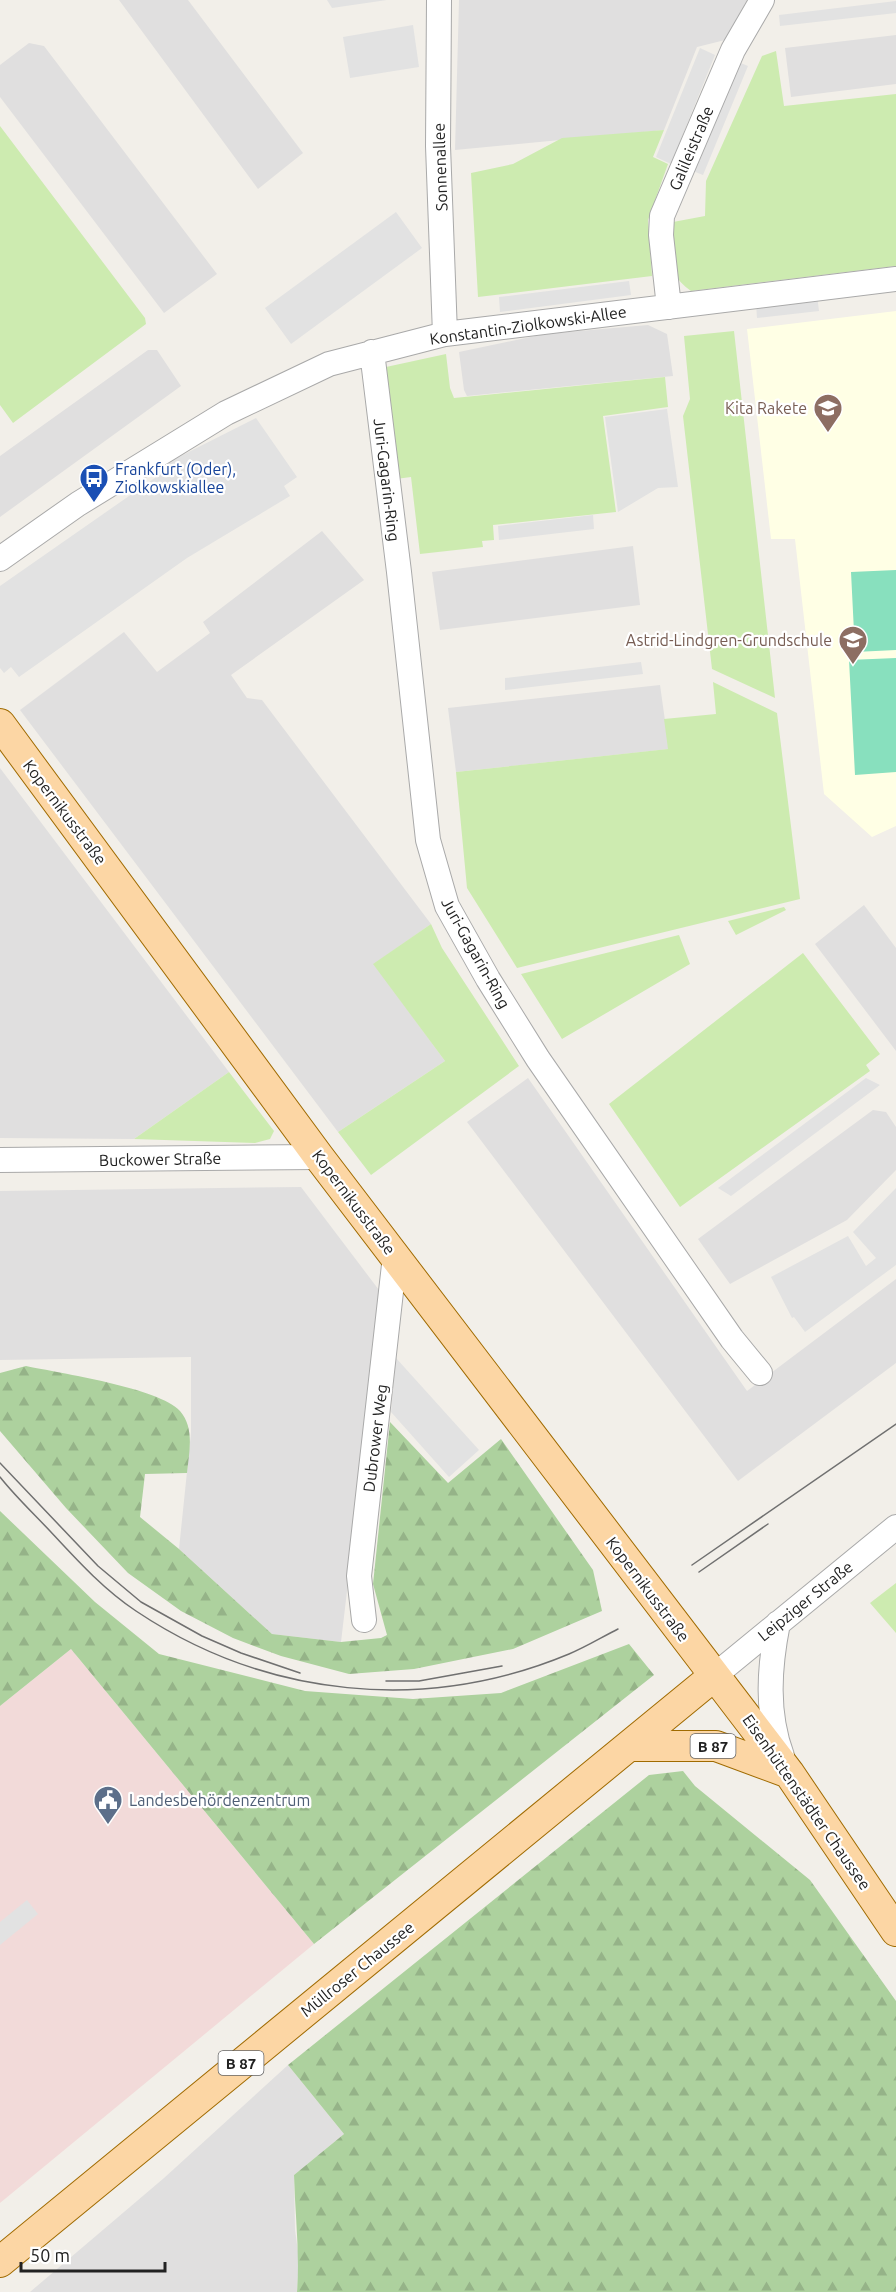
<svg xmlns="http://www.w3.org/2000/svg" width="896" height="2292" font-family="Ubuntu,sans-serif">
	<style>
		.residential { fill: #e0dfdf }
		.commercial { fill: #f2dad9 }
		.education { fill: #ffffe5 }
		.grass { fill: #cdebb0 }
		.forest { fill: url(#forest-firs) }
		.pitch { fill: #88e0be }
		.parking { fill: #e2e2e2 }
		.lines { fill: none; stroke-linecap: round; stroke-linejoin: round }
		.minor-casing { stroke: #a9a9a9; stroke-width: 26 }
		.major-casing { stroke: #a06b00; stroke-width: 32 }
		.minor { stroke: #fff; stroke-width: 24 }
		.major { stroke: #fcd6a4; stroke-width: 30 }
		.tram { stroke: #707070; stroke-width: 1.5 }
		.labels { text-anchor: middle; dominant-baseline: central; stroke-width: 4.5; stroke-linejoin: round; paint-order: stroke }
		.shield { fill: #fff; stroke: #646464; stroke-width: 1.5 }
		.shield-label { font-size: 15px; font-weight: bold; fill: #222 }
		.street-label { font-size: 16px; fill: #222; stroke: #fff }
		.education-label { font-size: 16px; fill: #785e54; stroke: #fff; text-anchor: end }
		.transit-label { font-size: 16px; fill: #164399; stroke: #fff; text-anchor: start }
		.service-label { font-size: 16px; fill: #4e5e75; stroke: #fff; text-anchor: start }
	</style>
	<defs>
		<pattern id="forest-firs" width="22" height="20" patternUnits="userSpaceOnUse" patternTransform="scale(1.5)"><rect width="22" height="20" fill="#add19e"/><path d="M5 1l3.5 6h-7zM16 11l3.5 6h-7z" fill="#95b388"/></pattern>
	</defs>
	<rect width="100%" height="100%" fill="#f2efe9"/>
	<!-- residential -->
	<path class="residential" d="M119 0H188L303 153 258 189Z
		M459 0H747L725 40 697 47 664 130 455 150Z
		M896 35V84L791 97 785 48Z
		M29 43 44 46 217 274 164 313 0 97V65Z
		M648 325 667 334 673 376 467 396 464 390 459 352 545 334Z
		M148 350H157L181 386 0 517V456Z
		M322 531 364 580 231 675 247 698 262 700 431 924 374 964 445 1061 338 1132 20 710 124 632 157 672 210 633 203 622Z
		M633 546 640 605 440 630 432 572Z
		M660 685 669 749 456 772 448 708Z
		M0 768 229 1072 134 1139 0 1138Z
		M864 905 896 948V1051L815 944Z
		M528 1078 747 1391 896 1279V1363L738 1481 467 1122Z
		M873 1110 886 1112 896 1127V1170L847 1220 730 1284 698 1239Z
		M301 1187 382 1294 341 1642 272 1634 179 1549 191 1433V1357L0 1360V1191Z
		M288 2065 344 2134 294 2175 295 2230 299 2259 297 2292H30L164 2178Z"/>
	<!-- commercial -->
	<path class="commercial" d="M71 1649 314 1944 0 2203V1706Z"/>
	<!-- education -->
	<path class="education" d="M896 311V826L872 837 824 794 795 539H771L747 329Z"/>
	<!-- grass -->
	<path class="grass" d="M776 51 784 106 896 94V266L691 291C664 272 672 252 673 222L705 216 706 181 762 56Z
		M0 126 145 318 146 324 13 423 0 405Z
		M664 130 653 157 668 164 648 220 652 276 478 297 471 173 513 164 562 138Z
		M734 331 775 698 712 669 683 416 690 399 684 336Z
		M446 354 450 388 454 398 665 377 668 407 603 416 616 512 493 525 494 540 482 541 483 547 420 554 411 477 396 479 383 375 386 367Z
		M713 682 777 713 800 899 517 968 467 888 456 772 668 749 664 719 716 714Z
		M784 907 786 910 736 935 728 921Z
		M431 924 442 948 519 1066 371 1175 338 1132 445 1061 373 964Z
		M679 935 690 964 562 1039 521 974Z
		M803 953 880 1054 866 1065 870 1071 680 1207 609 1104Z
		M229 1072 274 1131 270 1139 255 1143 134 1139Z
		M896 1583V1633L870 1603Z"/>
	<!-- forest -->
	<path class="forest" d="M26 1366C59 1373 160 1388 180 1411 195 1428 189 1453 187 1473L145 1474 140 1517 179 1549 272 1634 341 1642 381 1638 387 1635 373 1584 390 1422 448 1483 501 1439 593 1570 602 1611 513 1649 414 1669 349 1674 281 1656 233 1638 181 1611 128 1573 66 1508 0 1431V1373Z
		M0 1511 95 1602 159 1654 305 1691 413 1699 501 1693 629 1644 654 1675 314 1944 71 1649 0 1706Z
		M683 1771 695 1786 810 1880 896 2001V2292H297C300 2253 295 2214 294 2175L344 2134 288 2065 649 1775Z"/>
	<!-- pitch -->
	<path class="pitch" d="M896 570V650L855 652 851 572Z
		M896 658V772L855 775 849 660Z"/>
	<!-- parking -->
	<path class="parking" d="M327 0H387L332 8Z
		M896 1V13L780 26 779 15Z
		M413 25 419 67 350 78 343 37Z
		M700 48 715 55 671 164 656 157Z
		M733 60 748 66 703 175 688 169Z
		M396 212 422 248 291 344 265 308Z
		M629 281 631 295 500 312 499 297Z
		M817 295 819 311 757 318 756 303Z
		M667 409 678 487 658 488 618 512 605 417Z
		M256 418 297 477 284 486 290 496 187 558 19 677 11 667 4 673 0 668V586L162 473 159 467Z
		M593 515 594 529 499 540 498 526Z
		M641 662 643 674 505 690V678Z
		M866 1078 880 1085 731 1196 718 1188Z
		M896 1188V1265L805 1332 794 1317 792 1318 771 1277 848 1236 866 1266 876 1258 853 1232Z
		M396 1358 479 1450 449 1477 391 1412Z
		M27 1900 38 1914 0 1945V1922Z"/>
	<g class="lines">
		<!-- minor casing -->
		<g class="minor-casing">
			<path id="minor" d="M439 0 438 146 445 334
				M669 307 661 235 662 216 733 50 762 0
				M372 352 399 572 428 840 447 906 488 979 538 1059 732 1339 760 1373
				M0 559 78 504 226 413 329 364 445 334 896 279
				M0 1160 319 1157
				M364 1620 359 1576 395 1256
				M778 1623C769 1668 766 1713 782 1756
				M714 1676 896 1527"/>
		</g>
		<!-- major casing -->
		<g class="major-casing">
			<path id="major" d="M0 724 319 1157 789 1773 896 1931
				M632 1746H716L789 1773
				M0 2262 714 1676"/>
		</g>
		<!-- minor -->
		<use href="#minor" class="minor"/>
		<!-- major -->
		<use href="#major" class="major"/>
		<!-- tram -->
		<path class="tram" d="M0 1463 98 1566 141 1602 202 1636 241 1653 300 1673
			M0 1477C15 1496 33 1513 50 1531 76 1559 103 1589 136 1611 266 1698 425 1714 569 1654 586 1647 602 1637 618 1629
			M692 1565 896 1424
			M699 1572 768 1524
			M386 1681H419L502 1666"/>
	</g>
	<!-- icons -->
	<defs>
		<g id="school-pin" transform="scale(1.5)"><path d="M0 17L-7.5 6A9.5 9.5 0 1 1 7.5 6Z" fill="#8d6e63" stroke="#fff"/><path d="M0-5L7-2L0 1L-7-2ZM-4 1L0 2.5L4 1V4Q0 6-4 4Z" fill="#fff"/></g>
		<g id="bus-pin" transform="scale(1.5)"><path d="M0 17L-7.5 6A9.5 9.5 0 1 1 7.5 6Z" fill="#1a4fb4" stroke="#fff"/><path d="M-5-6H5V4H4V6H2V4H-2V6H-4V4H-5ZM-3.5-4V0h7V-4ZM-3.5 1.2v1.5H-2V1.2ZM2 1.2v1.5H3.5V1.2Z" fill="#fff"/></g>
		<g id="civic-pin" transform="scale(1.5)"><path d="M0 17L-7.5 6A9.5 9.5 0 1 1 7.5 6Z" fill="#5c6f8a" stroke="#fff"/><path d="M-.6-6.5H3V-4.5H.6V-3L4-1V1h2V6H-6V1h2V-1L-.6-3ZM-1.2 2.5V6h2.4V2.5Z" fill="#fff"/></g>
	</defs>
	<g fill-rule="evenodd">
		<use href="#school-pin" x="828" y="408"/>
		<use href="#bus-pin" x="94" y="478"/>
		<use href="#school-pin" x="853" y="640"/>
		<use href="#civic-pin" x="108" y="1800"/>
	</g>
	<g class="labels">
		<!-- shield labels -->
		<g class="shield">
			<rect x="690.5" y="1734" width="45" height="24" rx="4.5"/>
			<rect x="218.5" y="2051" width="45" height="24" rx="4.5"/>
		</g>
		<g class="shield-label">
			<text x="713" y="1746">B 87</text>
			<text x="241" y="2063">B 87</text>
		</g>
		<!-- street labels -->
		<g class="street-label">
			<text transform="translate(691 148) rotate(-67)">Galileistraße</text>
			<text transform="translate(440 167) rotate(-92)">Sonnenallee</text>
			<text transform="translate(528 325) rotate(-8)">Konstantin-Ziolkowski-Allee</text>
			<text transform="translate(387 480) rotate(83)">Juri-Gagarin-Ring</text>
			<text transform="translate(65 812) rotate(53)">Kopernikusstraße</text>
			<text transform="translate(476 953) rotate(61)">Juri-Gagarin-Ring</text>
			<text transform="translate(160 1159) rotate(-1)">Buckower Straße</text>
			<text transform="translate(354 1202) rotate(53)">Kopernikusstraße</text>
			<text transform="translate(375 1438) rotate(-83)">Dubrower Weg</text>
			<text transform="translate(648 1589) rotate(53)">Kopernikusstraße</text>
			<text transform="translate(805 1601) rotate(-39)">Leipziger Straße</text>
			<text transform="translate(807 1802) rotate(55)">Eisenhüttenstädter Chaussee</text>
			<text transform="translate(357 1969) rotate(-39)">Müllroser Chaussee</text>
		</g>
		<!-- education labels -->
		<g class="education-label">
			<text x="807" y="408">Kita Rakete</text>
			<text x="832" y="640">Astrid-Lindgren-Grundschule</text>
		</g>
		<!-- transit labels -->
		<g class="transit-label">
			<text x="115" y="469">Frankfurt (Oder),<tspan x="115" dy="18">Ziolkowskiallee</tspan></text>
		</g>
		<!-- service labels -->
		<g class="service-label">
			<text x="129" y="1800">Landesbehördenzentrum</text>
		</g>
	</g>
	<!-- scale -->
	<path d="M21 2262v9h144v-9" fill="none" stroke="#222222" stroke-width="3"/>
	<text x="30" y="2262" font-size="18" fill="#222222" stroke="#ffffff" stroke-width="4.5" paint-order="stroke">50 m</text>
</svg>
